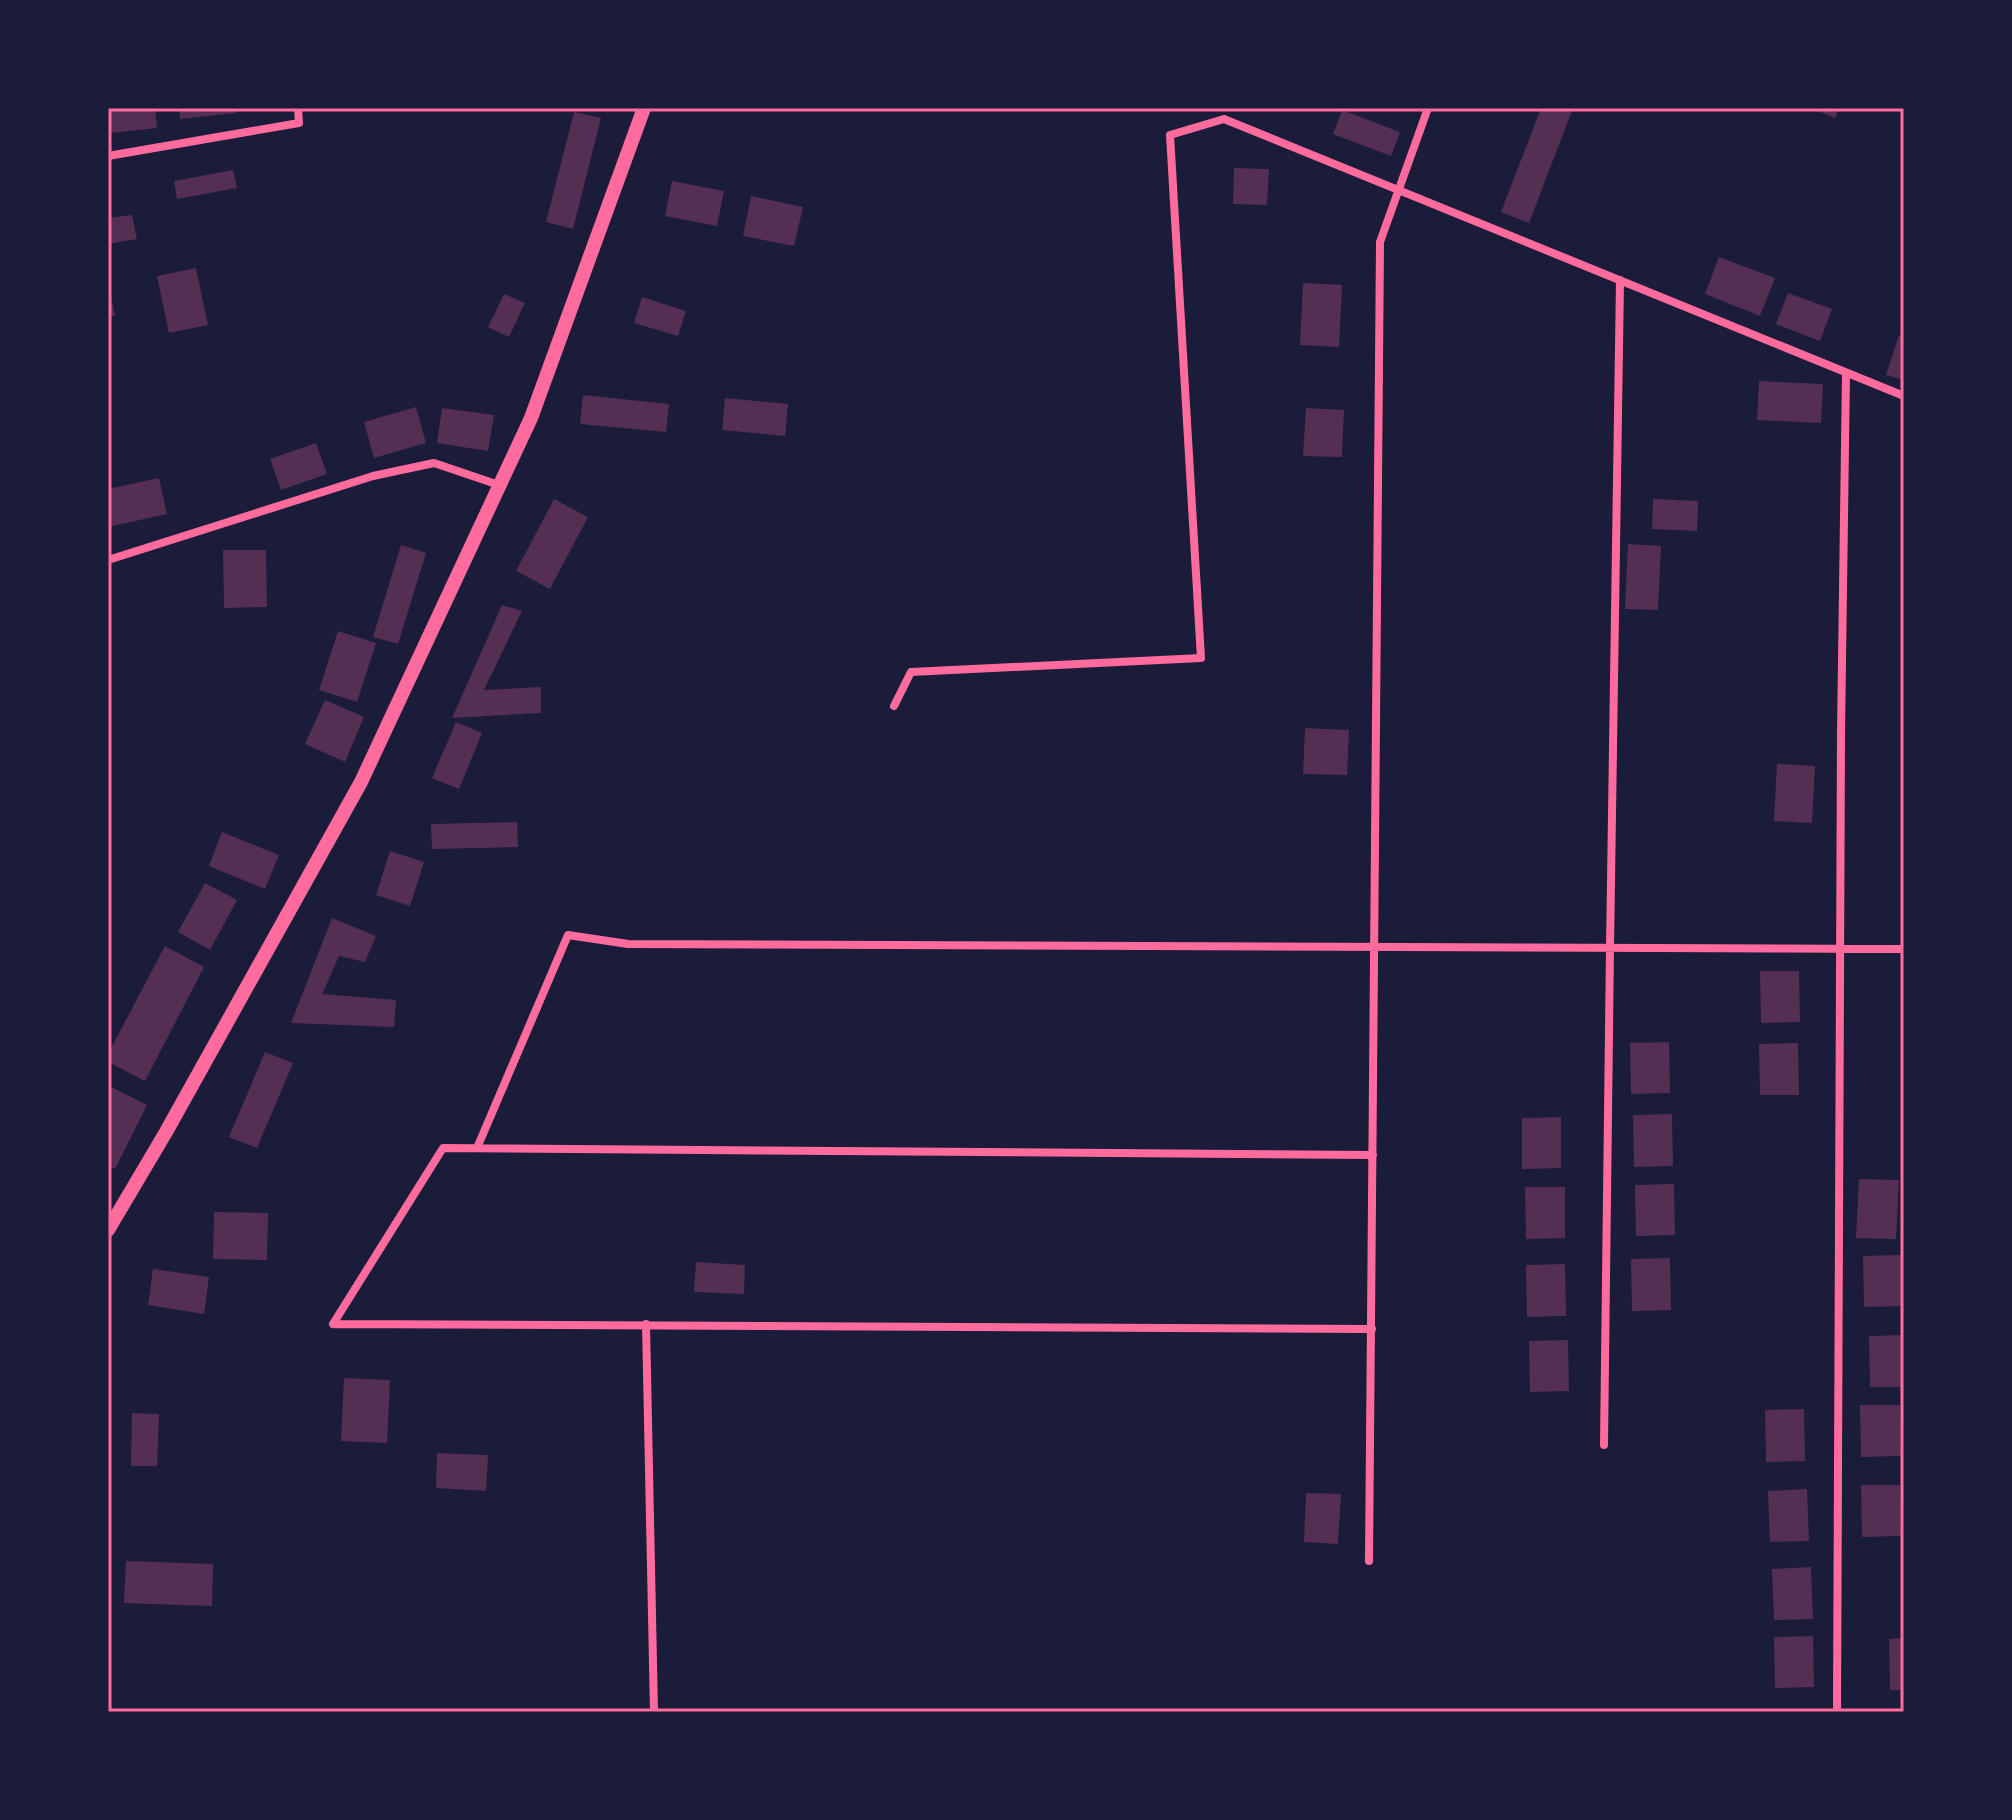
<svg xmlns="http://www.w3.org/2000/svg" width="2012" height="1820" font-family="Bitter,serif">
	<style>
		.building { fill: #542f53 }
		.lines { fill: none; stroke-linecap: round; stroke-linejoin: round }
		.minor { stroke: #ff6b9d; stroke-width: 8 }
		.tertiary { stroke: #ff6b9d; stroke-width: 14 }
		.neatline { fill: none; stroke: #ff6b9d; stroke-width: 3 }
	</style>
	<rect width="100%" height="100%" fill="#1b1b3a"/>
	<!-- building -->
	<path class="building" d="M155 108 157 128 110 133 108 109Z
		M179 108H236V113L180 119Z
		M1541 108H1573L1529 223 1501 212Z
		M1810 108H1839L1835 118Z
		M1342 110 1400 132 1391 156 1333 134Z
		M574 112 601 118 573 229 546 222Z
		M1234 168 1269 169 1267 205 1233 204Z
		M233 170 237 188 177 199 174 181Z
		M672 181 724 191 717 226 665 216Z
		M751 196 803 207 794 246 743 236Z
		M132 215 137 239 108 244V218Z
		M1719 257 1775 278 1760 316 1705 294Z
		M196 268 208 325 169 333 157 276Z
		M1303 283 1342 285 1339 347 1300 345Z
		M108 287H109L115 316 108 317Z
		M1788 293 1832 309 1820 341 1776 324Z
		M504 294 525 303 509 337 488 327Z
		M642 297 686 311 678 336 634 323Z
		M1899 335 1904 337V380L1886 375Z
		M1759 381 1823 384 1821 423 1757 420Z
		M583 395 669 404 666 432 580 424Z
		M725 398 788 404 785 436 722 430Z
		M416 407 426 443 374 458 364 422Z
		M442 408 494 415 488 451 437 443Z
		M1306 408 1344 410 1342 457 1303 456Z
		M316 443 327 474 281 490 270 459Z
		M159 478 167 514 108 527V489Z
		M554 499 588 517 550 589 516 571Z
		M1653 499 1698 501 1697 531 1652 529Z
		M1628 544 1661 546 1658 610 1625 609Z
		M401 545 426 553 398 644 373 637Z
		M223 550H266L267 607 224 608Z
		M502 605 522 611 484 690 541 687V713L452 718Z
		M338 631 376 643 357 702 319 690Z
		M325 700 364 717 345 762 305 744Z
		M456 722 482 733 459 789 432 778Z
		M1305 728 1349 730 1347 775 1303 774Z
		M1777 764 1815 766 1812 823 1774 821Z
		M517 822 518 847 432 849 431 824Z
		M222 832 279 855 265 889 209 866Z
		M390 851 424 862 410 906 376 895Z
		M205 883 237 900 210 950 178 932Z
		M332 918 376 936 365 962 339 956 322 994 396 1000 394 1027 291 1023Z
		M165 946 204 967 145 1081 108 1062V1054Z
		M1760 971H1799L1800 1022 1761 1023Z
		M1669 1042 1670 1093 1631 1094 1630 1043Z
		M1798 1043 1799 1095H1760L1759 1044Z
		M265 1052 293 1063 257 1148 229 1137Z
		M111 1087 147 1105 115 1169 108 1166V1093Z
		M1672 1114 1673 1166 1634 1167 1633 1115Z
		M1561 1117V1168L1522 1169V1118Z
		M1859 1179 1899 1180 1896 1239 1856 1238Z
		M1674 1184 1675 1235 1636 1236 1635 1185Z
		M1525 1187H1565V1238L1526 1239Z
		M214 1212 268 1213 267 1260 213 1259Z
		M1902 1255 1903 1306 1864 1307 1863 1256Z
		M1670 1258 1671 1310 1632 1311 1631 1259Z
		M696 1262 745 1265 744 1294 694 1292Z
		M1565 1264 1566 1316 1527 1317 1526 1265Z
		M153 1269 209 1277 204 1314 148 1305Z
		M1904 1335V1387H1870L1869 1336Z
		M1568 1340 1569 1391 1530 1392 1529 1341Z
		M344 1378 390 1380 387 1443 341 1441Z
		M1860 1405H1900L1901 1456 1861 1457Z
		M1804 1409 1805 1461 1766 1462 1765 1410Z
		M132 1413 159 1414 157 1466H131Z
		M437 1453 488 1455 486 1491 436 1488Z
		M1861 1485H1900L1901 1536 1862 1537Z
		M1807 1489 1809 1541 1770 1542 1768 1491Z
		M1306 1493 1341 1494 1338 1544 1304 1542Z
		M126 1561 213 1564 212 1606 124 1603Z
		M1811 1567 1813 1619 1774 1620 1772 1569Z
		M1813 1636 1814 1687 1775 1688 1774 1637Z
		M1904 1638V1690H1890L1889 1639Z"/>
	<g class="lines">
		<!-- minor -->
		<path class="minor" d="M108 156 299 123 298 108
			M108 560 373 476 434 463 499 485
			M894 706 911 672 1201 658 1170 135 1224 119 1904 396
			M477 1148 568 935 628 944 1904 949
			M333 1324 443 1148 1373 1155
			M333 1324 1372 1329
			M646 1324 654 1712
			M1604 1445 1610 948 1620 280
			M1369 1561 1380 242 1428 108
			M1837 1712 1841 734 1846 373"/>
		<!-- tertiary -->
		<path class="tertiary" d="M108 1230 166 1132 361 782 531 418 644 108"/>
	</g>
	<!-- border -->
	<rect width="2012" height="1820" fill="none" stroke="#1b1b3a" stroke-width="220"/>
	<rect x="110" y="110" width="1792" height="1600" class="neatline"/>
</svg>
